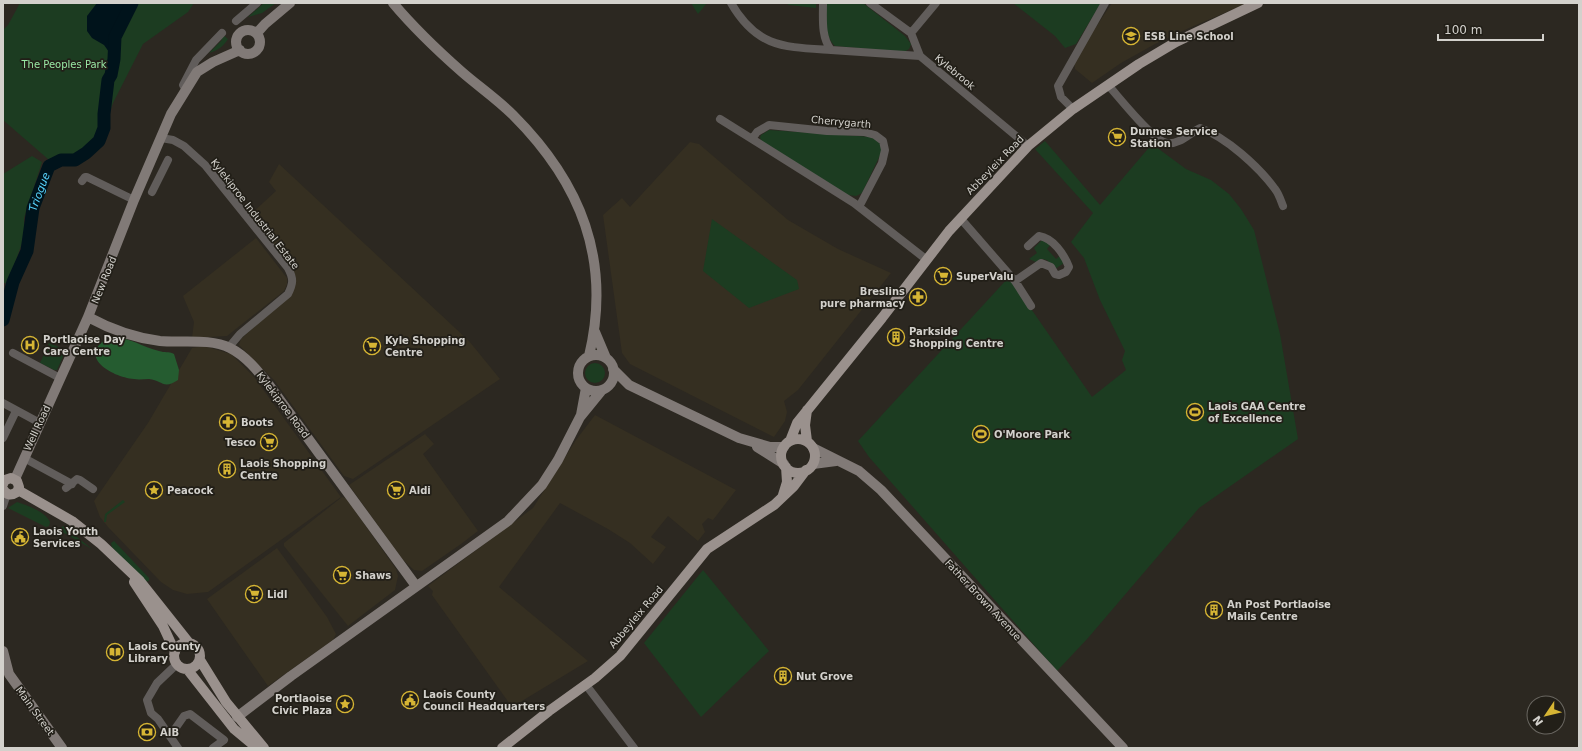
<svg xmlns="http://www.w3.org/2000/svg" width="1582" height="751" font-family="'DejaVu Sans',sans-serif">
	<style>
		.built { fill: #352f21 }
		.green { fill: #1c3c21 }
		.forest { fill: #255c30 }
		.water { fill: #00131b }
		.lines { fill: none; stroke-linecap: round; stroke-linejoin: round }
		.river { stroke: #00131b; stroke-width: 13 }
		.street { stroke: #615d5b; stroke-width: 8 }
		.secondary { stroke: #817a77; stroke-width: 10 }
		.primary { stroke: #9a918d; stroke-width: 10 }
		.labels { text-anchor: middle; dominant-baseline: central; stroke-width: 3.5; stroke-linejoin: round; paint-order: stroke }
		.poi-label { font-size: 10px; font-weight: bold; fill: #d3d1cc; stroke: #221f18; text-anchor: start }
		.park-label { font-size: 10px; fill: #98e7a3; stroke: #221f18 }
		.street-label { font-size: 10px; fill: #d3d1cc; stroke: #221f18 }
		.water-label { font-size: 11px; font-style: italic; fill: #56d1fa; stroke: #221f18 }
	</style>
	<rect width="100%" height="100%" fill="#2c2821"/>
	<!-- built -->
	<path class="built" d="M1112 3H1248L1189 28 1155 44 1121 63 1092 83 1075 69 1074 60Z
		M690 142 699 144 788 220 838 249 891 273 798 390 784 401 787 412 785 421 774 437 630 364 622 353 603 215 622 198 630 207Z
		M279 164 469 341 500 379 353 479 344 476 274 380 239 345 241 339 291 293 290 265 251 214 276 191 269 182Z
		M256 238 287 278V284L284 291 227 336 192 338 194 322 183 296Z
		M204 346 231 354 254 377 341 497 208 592 187 594 173 590 161 582 108 527 100 517 94 501 148 423 192 348Z
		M595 415 736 490 713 520 708 518 702 524 705 532 698 541 668 516 651 537 666 547 653 564 630 543 608 529 560 503 499 587 588 661 512 707 432 595 433 591 428 586 533 508 576 440Z
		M425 434 434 444 423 454 478 531 461 544 422 571 414 570 402 559 349 485Z
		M342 497 346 498 396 569 398 576 395 590 348 626 284 546V543Z
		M277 548 327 617 336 634 333 640 268 686 207 599Z"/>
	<!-- green -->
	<path class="green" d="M20 3H194L188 12 143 44 113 103 107 120 106 129 100 143 86 159 56 166 3 120V30L8 25Z
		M264 3H276L262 13 248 17Z
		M691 3H707L698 14Z
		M785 3H816V8L789 5Z
		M825 3H863L905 36 911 44 909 49 904 52 835 46C824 36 826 17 825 3Z
		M1013 3H1101L1076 44 1065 48 1055 36Z
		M223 35 228 39C224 46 217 51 209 53L222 40 220 38Z
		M769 130 872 137 881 144 882 151 862 193 856 196 848 195 763 143 760 138 761 135Z
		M1045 141 1100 205 1152 144 1186 169 1211 180 1229 194 1241 209 1254 230 1280 334 1298 439 1199 508 1088 638 1057 671 869 457 858 441 1009 277 1092 397 1126 370 1122 360 1125 351 1100 300 1084 258 1071 242 1093 213 1035 149Z
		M32 156 42 162 24 218V237L8 283H3V174Z
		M712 219 797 280 799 289 749 308 703 271Z
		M1043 239 1050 245 1047 249 1056 259 1061 255 1064 263 1055 269 1047 260 1042 259 1036 262 1029 259 1037 253 1034 248Z
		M49 343 66 350 57 370H54L40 363Z
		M585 373a10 10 0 1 1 20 0a10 10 0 1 1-20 0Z
		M123 500 125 502 107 515 106 522H104L105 514Z
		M17 502C27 505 46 512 50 522L49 526 46 527 8 508Z
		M63 526 92 549 64 533 61 537 57 531Z
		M114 541 149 578V581L144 582 112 547 111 543Z
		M703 570 769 651 701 717 644 643Z"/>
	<!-- forest -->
	<path class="forest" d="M110 337C128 336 142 347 159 351 165 353 168 351 174 354L179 370 178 380C163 390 162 380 149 379 144 379 139 380 134 379 111 377 75 355 110 337Z"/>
	<!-- water -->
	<path class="water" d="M97 3H132L115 37 114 59 104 45 92 38 87 31V16Z"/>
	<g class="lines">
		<!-- river -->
		<path class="river" id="s1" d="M3 320 13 282 27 251 33 208 49 166 61 160H75L86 153 99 141 104 128V114L108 80 111 75 114 59 115 37 132 3"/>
		<!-- street -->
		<path class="street" d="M731 3C757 48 784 47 831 50
			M823 3C823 19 821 37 831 50L920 56 1028 146
			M870 3 911 33 920 56
			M236 21 257 3
			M911 33 936 3
			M1108 85C1119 97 1153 141 1167 143 1179 145 1190 133 1200 128 1226 137 1259 167 1275 189 1279 194 1281 201 1283 206
			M185 88 183 85 196 60 222 33
			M1073 109 1061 97 1058 86 1105 3
			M720 119 854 203 927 260
			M161 138 173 140 184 146 205 165 288 268C294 279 293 284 288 294L240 334 229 347
			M752 139 757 132 769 125 827 131 864 132 875 135 883 141 885 150 882 163 859 207
			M82 181 85 177H87L134 200
			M152 192 168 160
			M961 219 1015 281 1031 306
			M1015 281 1041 263 1051 267 1055 274 1059 275 1066 272 1069 267C1064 254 1053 238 1039 236L1028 246
			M13 353 60 378
			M3 403 40 423
			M3 438 16 411
			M24 458 72 484
			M66 488 77 479 80 480 93 489
			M3 506 7 494
			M177 664 157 683 147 700 151 713 158 719 178 748
			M586 685 634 748
			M170 736 184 716 190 714 224 740 213 748"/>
		<!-- secondary -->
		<path class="secondary" d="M393 3C414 28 437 50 462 72 478 86 497 99 513 115 581 183 612 260 589 356
			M236 42a12 12 0 1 1 24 0a12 12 0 1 1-24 0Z
			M257 33 265 24 290 3
			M88 317C110 329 136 338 160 341 182 343 210 338 230 348 246 356 258 371 269 385L416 586
			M595 332 606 358
			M578 373a18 18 0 1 1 36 0a18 18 0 1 1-36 0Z
			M613 369 629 385 739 438 770 447H784
			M581 415 586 388
			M757 447 784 464
			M813 448 859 471 881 490 1123 748
			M813 464 836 461
			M15 479 88 317 134 200 171 114 197 72 213 62 240 50
			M3 651 9 674 62 748
			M237 717 291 676 508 521 542 485 558 460 580 417 602 390"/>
		<!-- primary -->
		<path class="primary" d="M781 456a17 17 0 1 1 34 0a17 17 0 1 1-34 0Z
			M790 441 797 423 882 318 949 231 1028 146 1073 109 1139 64 1176 42 1258 3
			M807 441 805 425 807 410
			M3 484 5 480 11 478 17 481 19 487 17 492C11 496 6 495 3 489
			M18 490 72 521 101 544 140 581 190 644
			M783 495 787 482 786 467
			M134 582 163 626 175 652
			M174 656a13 13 0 1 1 26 0a13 13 0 1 1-26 0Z
			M200 660 226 702 264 748
			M187 669 234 729 257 748
			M502 748 549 711 595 678 620 656 707 549 774 505 794 486 806 470"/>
	</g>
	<!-- icons -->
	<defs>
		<g id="university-ring" transform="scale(0.9)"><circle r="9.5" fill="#221f18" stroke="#d6b534" stroke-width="1.5"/><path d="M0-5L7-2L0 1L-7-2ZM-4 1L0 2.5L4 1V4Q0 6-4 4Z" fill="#d6b534"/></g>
		<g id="supermarket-ring" transform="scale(0.9)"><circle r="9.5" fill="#221f18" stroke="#d6b534" stroke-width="1.5"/><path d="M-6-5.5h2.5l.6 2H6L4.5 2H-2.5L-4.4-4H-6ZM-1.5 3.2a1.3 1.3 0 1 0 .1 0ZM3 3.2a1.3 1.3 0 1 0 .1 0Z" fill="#d6b534"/></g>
		<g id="pharmacy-ring" transform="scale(0.9)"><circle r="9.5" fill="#221f18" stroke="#d6b534" stroke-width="1.5"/><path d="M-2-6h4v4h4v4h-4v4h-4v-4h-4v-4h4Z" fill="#d6b534"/></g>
		<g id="building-ring" transform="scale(0.9)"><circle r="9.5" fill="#221f18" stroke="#d6b534" stroke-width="1.5"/><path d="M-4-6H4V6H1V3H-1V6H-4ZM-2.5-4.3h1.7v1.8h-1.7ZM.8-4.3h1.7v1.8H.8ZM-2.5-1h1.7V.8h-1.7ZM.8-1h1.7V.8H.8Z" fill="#d6b534"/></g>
		<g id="hospital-ring" transform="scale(0.9)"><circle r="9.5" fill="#221f18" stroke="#d6b534" stroke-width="1.5"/><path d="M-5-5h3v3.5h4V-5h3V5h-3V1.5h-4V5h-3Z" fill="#d6b534"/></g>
		<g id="stadium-ring" transform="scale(0.9)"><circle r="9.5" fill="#221f18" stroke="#d6b534" stroke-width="1.5"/><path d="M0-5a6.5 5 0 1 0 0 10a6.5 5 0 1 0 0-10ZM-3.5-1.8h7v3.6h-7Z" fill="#d6b534"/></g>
		<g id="sight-ring" transform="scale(0.9)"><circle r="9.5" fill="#221f18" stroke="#d6b534" stroke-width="1.5"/><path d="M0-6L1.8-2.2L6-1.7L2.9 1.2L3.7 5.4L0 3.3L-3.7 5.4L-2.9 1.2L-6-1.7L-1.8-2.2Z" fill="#d6b534"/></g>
		<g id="civic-ring" transform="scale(0.9)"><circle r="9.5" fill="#221f18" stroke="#d6b534" stroke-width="1.5"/><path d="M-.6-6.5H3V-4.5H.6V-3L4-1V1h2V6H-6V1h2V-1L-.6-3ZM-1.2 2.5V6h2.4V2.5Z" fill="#d6b534"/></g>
		<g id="library-ring" transform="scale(0.9)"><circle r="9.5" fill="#221f18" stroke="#d6b534" stroke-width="1.5"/><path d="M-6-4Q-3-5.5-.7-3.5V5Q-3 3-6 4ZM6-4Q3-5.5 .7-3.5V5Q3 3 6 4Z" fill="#d6b534"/></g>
		<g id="bank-ring" transform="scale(0.9)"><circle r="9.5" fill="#221f18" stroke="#d6b534" stroke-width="1.5"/><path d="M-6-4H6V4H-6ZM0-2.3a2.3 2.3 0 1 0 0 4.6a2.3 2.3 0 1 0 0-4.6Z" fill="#d6b534"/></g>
	</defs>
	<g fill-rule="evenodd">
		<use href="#university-ring" x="1131" y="36"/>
		<use href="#supermarket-ring" x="1117" y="137"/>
		<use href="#supermarket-ring" x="943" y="276"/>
		<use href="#pharmacy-ring" x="918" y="297"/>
		<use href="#building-ring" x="896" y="337"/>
		<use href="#hospital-ring" x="30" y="345"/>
		<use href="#supermarket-ring" x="372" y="346"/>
		<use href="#stadium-ring" x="1195" y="412"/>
		<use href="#pharmacy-ring" x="228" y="422"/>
		<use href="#stadium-ring" x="981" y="434"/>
		<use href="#supermarket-ring" x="269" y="442"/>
		<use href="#building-ring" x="227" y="469"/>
		<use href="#sight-ring" x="154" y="490"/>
		<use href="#supermarket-ring" x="396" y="490"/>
		<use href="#civic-ring" x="20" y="537"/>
		<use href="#supermarket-ring" x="342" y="575"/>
		<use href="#supermarket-ring" x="254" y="594"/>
		<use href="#building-ring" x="1214" y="610"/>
		<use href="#library-ring" x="115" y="652"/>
		<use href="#building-ring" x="783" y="676"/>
		<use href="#civic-ring" x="410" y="700"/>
		<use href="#sight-ring" x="345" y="704"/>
		<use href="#bank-ring" x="147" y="732"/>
	</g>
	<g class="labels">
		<!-- poi labels -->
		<g class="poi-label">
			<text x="1144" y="36">ESB Line School</text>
			<text x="1130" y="131">Dunnes Service<tspan x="1130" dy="12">Station</tspan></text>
			<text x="956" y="276">SuperValu</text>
			<text x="905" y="291" text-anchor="end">Breslins<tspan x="905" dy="12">pure pharmacy</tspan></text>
			<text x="909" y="331">Parkside<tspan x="909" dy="12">Shopping Centre</tspan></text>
			<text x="43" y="339">Portlaoise Day<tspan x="43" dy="12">Care Centre</tspan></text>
			<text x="385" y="340">Kyle Shopping<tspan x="385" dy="12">Centre</tspan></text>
			<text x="1208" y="406">Laois GAA Centre<tspan x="1208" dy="12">of Excellence</tspan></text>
			<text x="241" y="422">Boots</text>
			<text x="994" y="434">O'Moore Park</text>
			<text x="256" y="442" text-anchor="end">Tesco</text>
			<text x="240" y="463">Laois Shopping<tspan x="240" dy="12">Centre</tspan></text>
			<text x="167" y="490">Peacock</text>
			<text x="409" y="490">Aldi</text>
			<text x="33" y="531">Laois Youth<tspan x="33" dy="12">Services</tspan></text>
			<text x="355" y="575">Shaws</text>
			<text x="267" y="594">Lidl</text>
			<text x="1227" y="604">An Post Portlaoise<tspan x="1227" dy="12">Mails Centre</tspan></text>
			<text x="128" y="646">Laois County<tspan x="128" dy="12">Library</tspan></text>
			<text x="796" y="676">Nut Grove</text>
			<text x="423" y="694">Laois County<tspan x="423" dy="12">Council Headquarters</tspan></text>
			<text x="332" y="698" text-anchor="end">Portlaoise<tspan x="332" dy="12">Civic Plaza</tspan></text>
			<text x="160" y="732">AIB</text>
		</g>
		<!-- park labels -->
		<g class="park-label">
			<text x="64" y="64">The Peoples Park</text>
		</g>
		<!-- street labels -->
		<g class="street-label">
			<text transform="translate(955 72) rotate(40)">Kylebrook</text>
			<text transform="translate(841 122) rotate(5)">Cherrygarth</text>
			<text transform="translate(995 165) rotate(-46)">Abbeyleix Road</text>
			<text transform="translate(255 214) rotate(52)">Kylekiproe Industrial Estate</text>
			<text transform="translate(104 280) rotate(-68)">New Road</text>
			<text transform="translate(283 405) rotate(53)">Kylekiproe Road</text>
			<text transform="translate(37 428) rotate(-65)">Well Road</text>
			<text transform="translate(983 600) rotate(47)">Father Brown Avenue</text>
			<text transform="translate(636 617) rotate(-50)">Abbeyleix Road</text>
			<text transform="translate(35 711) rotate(54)">Main Street</text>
		</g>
		<!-- water labels -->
		<g class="water-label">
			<text stroke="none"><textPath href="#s1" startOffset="134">Triogue</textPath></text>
		</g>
	</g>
	<!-- border -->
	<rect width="1582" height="751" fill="none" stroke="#d3d1cc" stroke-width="8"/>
	<!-- north arrow -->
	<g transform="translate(1546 715) rotate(235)"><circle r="19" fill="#221f18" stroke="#696660"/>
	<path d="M0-3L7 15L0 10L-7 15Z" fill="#d6b534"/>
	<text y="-6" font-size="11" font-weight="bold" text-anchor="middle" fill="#d3d1cc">N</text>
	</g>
	<!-- scale -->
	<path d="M1438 34v6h105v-6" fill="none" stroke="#d3d1cc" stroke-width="2"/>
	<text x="1444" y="34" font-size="12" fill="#d3d1cc" stroke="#221f18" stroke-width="3" paint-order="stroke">100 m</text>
</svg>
